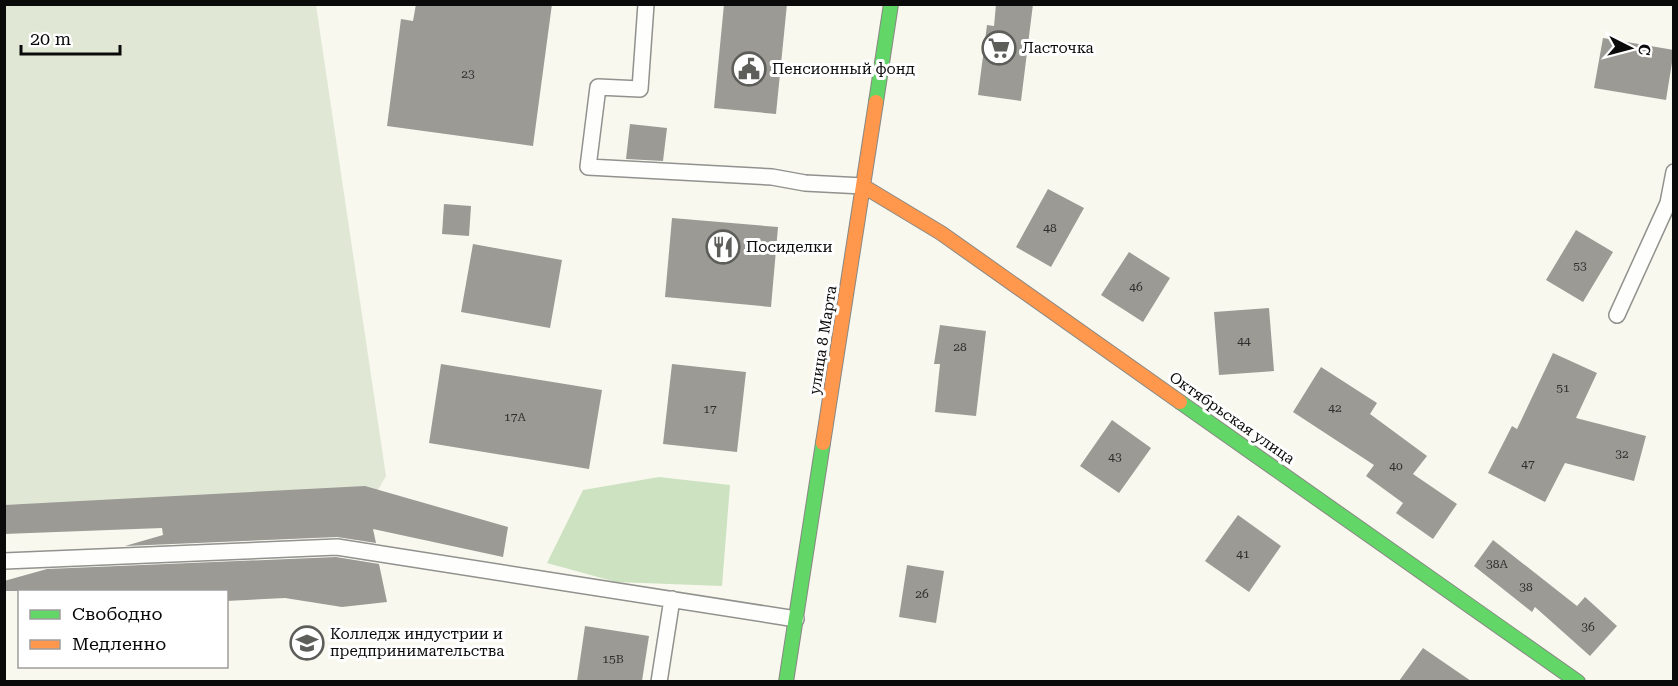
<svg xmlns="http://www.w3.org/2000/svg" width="1678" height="686" font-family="'Roboto Serif',serif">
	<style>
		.forest { fill: #cde2c1 }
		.cemetery { fill: #e0e8d5 }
		.building { fill: #9b9a95 }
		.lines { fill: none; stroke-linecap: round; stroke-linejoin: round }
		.lane-casing { stroke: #91918d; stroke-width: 18 }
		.fast-casing { stroke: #888884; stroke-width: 16 }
		.slow-casing { stroke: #888884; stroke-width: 16 }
		.lane { stroke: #fefefd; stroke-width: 15 }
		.fast { stroke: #63d668; stroke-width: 14 }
		.slow { stroke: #ff974d; stroke-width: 14 }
		.labels { text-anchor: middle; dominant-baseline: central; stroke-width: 6; stroke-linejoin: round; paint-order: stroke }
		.number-label { font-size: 12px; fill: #2e2e2d }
		.poi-label { font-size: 15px; fill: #0a0a0a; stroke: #fff; text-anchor: start }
		.street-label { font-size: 15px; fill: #0a0a0a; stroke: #fff }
	</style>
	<rect width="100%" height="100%" fill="#f8f8ef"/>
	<!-- forest -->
	<path class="forest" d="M659 477 730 485 722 586 616 582 547 563 583 490Z"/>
	<!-- cemetery -->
	<path class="cemetery" d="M5 5H316L386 476 378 490 5 505Z"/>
	<!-- building -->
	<path class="building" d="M416 4H552L533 146 387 126 401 19 413 21Z
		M724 4H787L776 114 714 108Z
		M996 4H1033L1021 101 978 95 987 25 994 26Z
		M1603 38 1674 50 1666 100 1594 88Z
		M630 124 667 128 663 161 626 159Z
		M1048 189 1084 208 1051 267 1016 247Z
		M444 204 471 206 469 236 442 234Z
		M672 218 778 227 771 307 665 297Z
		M1576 230 1613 252 1583 302 1546 280Z
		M473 244 562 260 550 328 461 312Z
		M1129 252 1170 278 1143 322 1101 295Z
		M1269 308 1274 371 1219 375 1214 312Z
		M940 325 986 331 976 416 935 412 940 364H934Z
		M1553 353 1597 373 1576 418 1646 436 1634 481 1565 463 1545 502 1488 473 1512 426 1517 429Z
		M441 364 602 390 589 469 429 443Z
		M672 364 746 372 737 452 663 444Z
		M1321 367 1377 403 1370 414 1427 456 1413 474 1457 504 1433 539 1396 513 1403 503 1366 476 1374 465 1293 412Z
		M1112 420 1151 448 1119 493 1080 466Z
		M365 486 508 527 503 557 373 529 376 543 337 537 125 546 163 535 162 528 4 534V505Z
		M1238 515 1281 546 1249 592 1205 561Z
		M1493 540 1577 606 1585 597 1617 626 1590 656 1535 607 1532 612 1474 566Z
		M336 557 379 564 387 602 342 607 285 598 226 601V591H4V581L47 569Z
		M907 565 944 571 936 623 899 617Z
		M585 626 649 636 642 681H577Z
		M1423 648 1471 681H1399Z"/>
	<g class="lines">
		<!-- lane casing -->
		<g class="lane-casing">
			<path id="lane" d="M646 4 640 89 598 87 588 167 772 177 805 183 863 186
				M1617 315 1668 203 1674 172
				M4 561 337 547 796 619
				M659 682 672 599"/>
		</g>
		<!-- fast casing -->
		<g class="fast-casing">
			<path id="fast" d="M876 102 891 4
				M1180 402 1578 682
				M786 682 823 443"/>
		</g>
		<!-- slow casing -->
		<g class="slow-casing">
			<path id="slow" d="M863 186 941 233 1180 402
				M823 443 876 102"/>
		</g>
		<!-- lane -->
		<use href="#lane" class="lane"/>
		<!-- fast -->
		<use href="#fast" class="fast"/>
		<!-- slow -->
		<use href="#slow" class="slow"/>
	</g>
	<!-- icons -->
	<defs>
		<g id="supermarket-ring" transform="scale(1.725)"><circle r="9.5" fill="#fff" stroke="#5d5d5a" stroke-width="1.5"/><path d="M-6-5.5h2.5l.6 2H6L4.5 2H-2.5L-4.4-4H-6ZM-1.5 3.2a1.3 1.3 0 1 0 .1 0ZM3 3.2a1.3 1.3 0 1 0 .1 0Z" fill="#5d5d5a"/></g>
		<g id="civic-ring" transform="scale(1.725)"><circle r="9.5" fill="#fff" stroke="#5d5d5a" stroke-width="1.5"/><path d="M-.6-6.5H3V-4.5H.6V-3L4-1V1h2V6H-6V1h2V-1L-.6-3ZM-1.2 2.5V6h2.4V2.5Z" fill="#5d5d5a"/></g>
		<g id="restaurant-ring" transform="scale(1.725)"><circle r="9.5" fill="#fff" stroke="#5d5d5a" stroke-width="1.5"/><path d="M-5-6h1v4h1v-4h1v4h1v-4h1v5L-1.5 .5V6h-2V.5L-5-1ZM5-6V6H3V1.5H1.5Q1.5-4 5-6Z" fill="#5d5d5a"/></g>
		<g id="school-ring" transform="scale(1.725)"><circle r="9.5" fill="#fff" stroke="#5d5d5a" stroke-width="1.5"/><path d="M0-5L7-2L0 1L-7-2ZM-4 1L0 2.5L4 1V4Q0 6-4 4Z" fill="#5d5d5a"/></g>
	</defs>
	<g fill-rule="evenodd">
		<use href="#supermarket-ring" x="999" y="48"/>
		<use href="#civic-ring" x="749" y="69"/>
		<use href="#restaurant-ring" x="723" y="247"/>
		<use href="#school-ring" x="307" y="643"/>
	</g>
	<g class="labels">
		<!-- number labels -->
		<g class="number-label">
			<text x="468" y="74">23</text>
			<text x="1050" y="228">48</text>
			<text x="1580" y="266">53</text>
			<text x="1136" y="287">46</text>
			<text x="1244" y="341">44</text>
			<text x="960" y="347">28</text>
			<text x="1563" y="388">51</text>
			<text x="1335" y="408">42</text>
			<text x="710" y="409">17</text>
			<text x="515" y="417">17А</text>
			<text x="1622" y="454">32</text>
			<text x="1115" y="457">43</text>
			<text x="1528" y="464">47</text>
			<text x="1396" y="466">40</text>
			<text x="1243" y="554">41</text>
			<text x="1497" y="564">38А</text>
			<text x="1526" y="587">38</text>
			<text x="922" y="594">26</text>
			<text x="1588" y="627">36</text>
			<text x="613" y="659">15В</text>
		</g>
		<!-- poi labels -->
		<g class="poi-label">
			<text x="1022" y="48">Ласточка</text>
			<text x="772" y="69">Пенсионный фонд</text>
			<text x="746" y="247">Посиделки</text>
			<text x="330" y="634">Колледж индустрии и<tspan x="330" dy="17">предпринимательства</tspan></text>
		</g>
		<!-- street labels -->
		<g class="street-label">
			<text transform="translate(823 340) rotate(-81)">улица 8 Марта</text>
			<text transform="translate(1232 418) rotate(35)">Октябрьская улица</text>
		</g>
	</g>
	<!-- border -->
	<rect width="1678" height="686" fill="none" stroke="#0a0a0a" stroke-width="12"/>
	<!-- legend -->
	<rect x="18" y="590" width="210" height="78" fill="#ffffff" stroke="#9d9d9d" stroke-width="1.5"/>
	<rect x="30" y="610" width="30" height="9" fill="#63d668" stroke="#9d9d9d" stroke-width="1.5"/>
	<text x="72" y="620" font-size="18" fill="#0a0a0a">Свободно</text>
	<rect x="30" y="640" width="30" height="9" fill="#ff974d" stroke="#9d9d9d" stroke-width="1.5"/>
	<text x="72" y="650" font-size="18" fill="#0a0a0a">Медленно</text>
	<!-- north arrow -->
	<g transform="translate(1630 48) rotate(96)" stroke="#ffffff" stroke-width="4.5" paint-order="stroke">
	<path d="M0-4.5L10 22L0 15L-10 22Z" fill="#0a0a0a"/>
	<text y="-9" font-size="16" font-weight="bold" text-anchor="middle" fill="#0a0a0a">С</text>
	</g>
	<!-- scale -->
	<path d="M21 45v9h99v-9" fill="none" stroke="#0a0a0a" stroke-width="3"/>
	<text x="30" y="45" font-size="18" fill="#0a0a0a" stroke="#ffffff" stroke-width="4.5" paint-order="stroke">20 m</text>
</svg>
